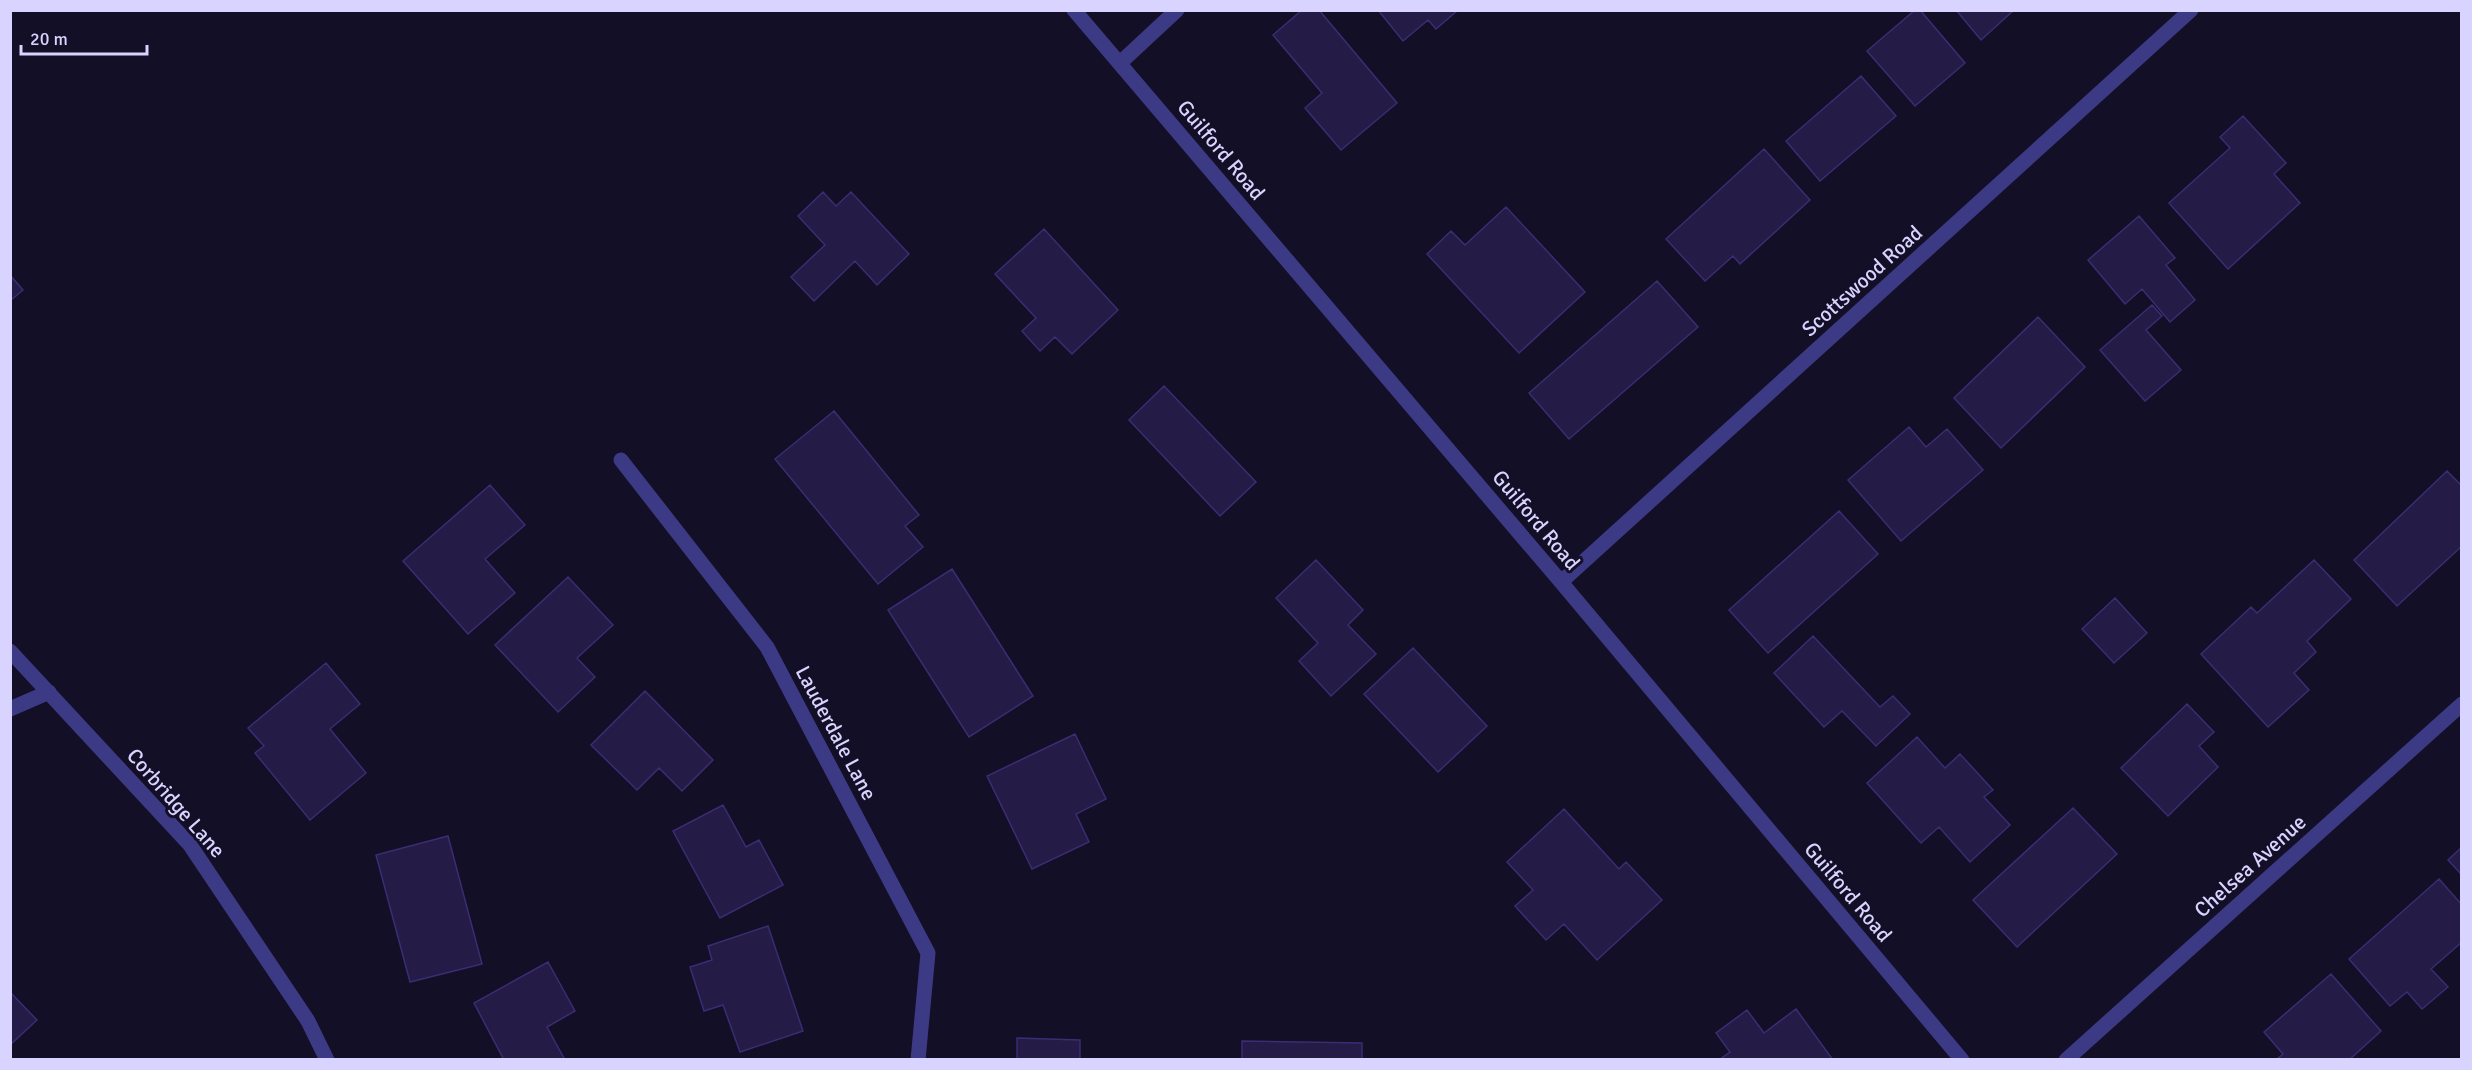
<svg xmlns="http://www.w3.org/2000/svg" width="2472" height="1070" font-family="Signika,sans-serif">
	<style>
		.building { fill: #241b47; stroke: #3b2d73; stroke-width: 1.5 }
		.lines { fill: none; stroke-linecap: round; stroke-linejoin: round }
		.minor { stroke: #3d3a85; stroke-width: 15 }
		.labels { text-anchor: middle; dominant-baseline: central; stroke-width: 6; stroke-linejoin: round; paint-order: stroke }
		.street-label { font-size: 21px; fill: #d9d4ff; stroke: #130f26 }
	</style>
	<rect width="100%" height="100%" fill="#130f26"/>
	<!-- building -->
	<path class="building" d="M1302 10H1319L1397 103 1341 150 1305 108 1322 93 1273 35Z
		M1378 10H1458L1436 29 1428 20 1403 41Z
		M1915 10H1920L1965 63 1915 106 1867 51Z
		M1956 10H2014L1981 40Z
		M1861 76 1896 116 1820 181 1786 141Z
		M2243 116 2286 163 2274 174 2300 203 2228 269 2169 203 2230 148 2220 137Z
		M1764 149 1810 200 1740 264 1733 256 1705 281 1666 239Z
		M823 192 836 206 851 192 909 254 877 285 855 261 814 301 791 277 825 245 798 216Z
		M1506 207 1585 292 1519 353 1427 254 1451 231 1465 245Z
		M2139 216 2175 258 2166 265 2195 300 2170 322 2142 289 2125 304 2088 260Z
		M1044 229 1118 310 1072 354 1055 337 1040 351 1022 331 1036 318 995 274Z
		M10 275 23 290 10 301Z
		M1657 281 1698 327 1569 439 1529 393Z
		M2152 305 2162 316 2146 330 2181 370 2145 401 2100 350Z
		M2038 317 2085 367 2001 448 1954 398Z
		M1164 386 1256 482 1220 516 1129 420Z
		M834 411 919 515 905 526 923 547 878 584 775 459Z
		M1909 427 1926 447 1947 429 1983 470 1901 541 1848 480Z
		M2447 471 2462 486V546L2397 606 2354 560Z
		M490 485 525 525 485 559 515 593 468 634 403 561Z
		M1839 511 1878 554 1768 653 1729 610Z
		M1316 560 1363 610 1348 625 1376 654 1331 696 1299 661 1318 643 1276 598Z
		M2314 560 2351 599 2307 641 2316 652 2294 673 2309 690 2268 727 2201 654 2251 607 2257 613Z
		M952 569 1033 696 969 737 888 610Z
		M568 577 613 625 577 658 595 677 558 712 495 645Z
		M2115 598 2147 633 2114 663 2082 629Z
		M1813 636 1880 707 1893 696 1910 714 1876 746 1842 711 1824 727 1774 673Z
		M1413 648 1487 726 1438 772 1364 694Z
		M326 663 360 704 330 729 366 773 310 820 255 753 264 746 248 728Z
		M645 691 713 760 682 791 659 768 637 790 591 745Z
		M2187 704 2214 732 2199 746 2218 767 2168 816 2121 768Z
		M1075 734 1106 799 1076 814 1089 842 1032 869 987 776Z
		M1917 737 1945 768 1960 754 1993 790 1984 797 2010 825 1970 862 1939 827 1921 843 1867 783Z
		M723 805 746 847 759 840 783 885 720 918 673 831Z
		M2073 808 2117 854 2017 947 1973 900Z
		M1564 809 1619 869 1626 862 1662 900 1597 960 1564 924 1546 940 1515 906 1533 890 1507 862Z
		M448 836 482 964 410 982 376 855Z
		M2462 847V875L2448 860Z
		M2439 879 2462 905V942L2431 969 2448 987 2422 1009 2407 992 2390 1006 2349 959Z
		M768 926 803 1031 740 1052 723 1005 704 1011 690 967 712 960 708 946Z
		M548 962 575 1011 547 1027 565 1060H504L474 1003Z
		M2331 974 2381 1031 2349 1060H2276L2283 1054 2264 1032Z
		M10 992 37 1020 10 1045Z
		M1796 1009 1833 1060H1719L1730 1052 1716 1033 1747 1010 1764 1033Z
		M1017 1038 1080 1040V1060H1017Z
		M1242 1041 1362 1043V1060H1242Z"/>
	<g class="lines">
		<!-- minor -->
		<path class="minor" d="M1074 10 1561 582 1962 1060
			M1120 63 1177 10
			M621 460 767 647 928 953 918 1060
			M1561 582 2191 10
			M10 651 190 845 308 1021 327 1060
			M10 709 49 692
			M2066 1060 2462 704"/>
	</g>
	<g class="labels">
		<!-- street labels -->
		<g class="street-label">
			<text transform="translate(1221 150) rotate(50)">Guilford Road</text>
			<text transform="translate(1862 281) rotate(-42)">Scottswood Road</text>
			<text transform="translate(1536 520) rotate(50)">Guilford Road</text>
			<text transform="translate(836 733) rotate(62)">Lauderdale Lane</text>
			<text transform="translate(176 803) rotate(49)">Corbridge Lane</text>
			<text transform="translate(2250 866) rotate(-42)">Chelsea Avenue</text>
			<text transform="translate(1848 892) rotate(50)">Guilford Road</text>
		</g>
	</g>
	<!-- border -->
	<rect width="2472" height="1070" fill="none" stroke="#d9d4ff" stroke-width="24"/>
	<!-- scale -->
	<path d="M21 45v9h126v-9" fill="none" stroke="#d9d4ff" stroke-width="3"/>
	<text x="30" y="45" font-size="18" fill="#d9d4ff" stroke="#130f26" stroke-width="4.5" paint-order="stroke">20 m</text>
</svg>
